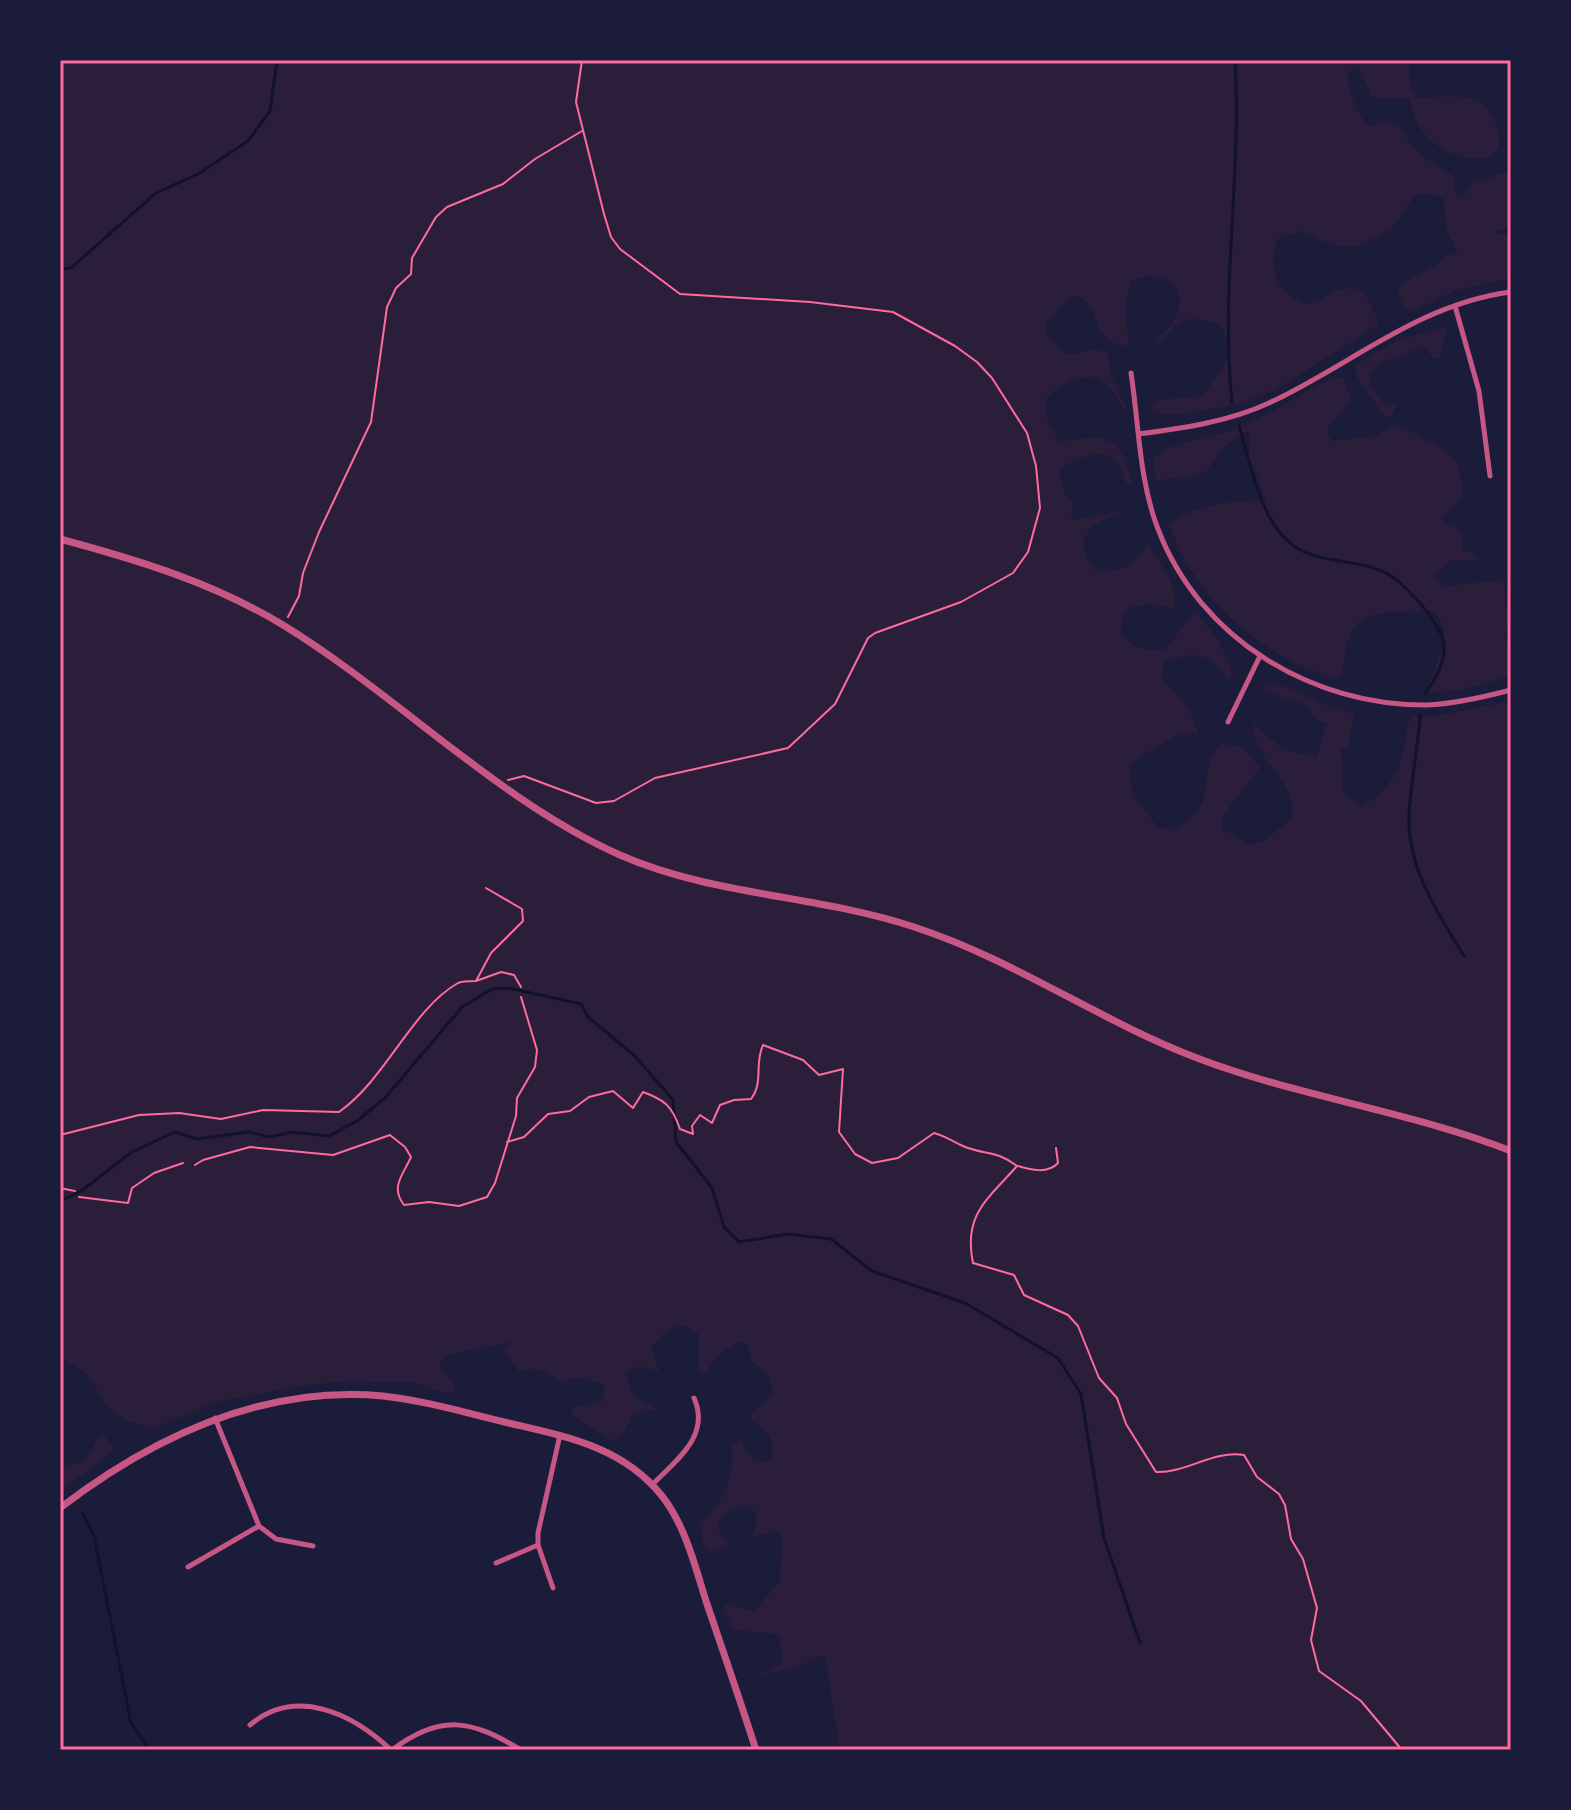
<svg xmlns="http://www.w3.org/2000/svg" width="1571" height="1810" font-family="'Asap Condensed',sans-serif">
	<style>
		.green { fill: #2a1e3b }
		.lines { fill: none; stroke-linecap: round; stroke-linejoin: round }
		.stream { stroke: #12122b; stroke-width: 3 }
		.path { stroke: #ff6b9d; stroke-width: 2 }
		.minor { stroke: #c65784; stroke-width: 5 }
		.tertiary { stroke: #c65784; stroke-width: 7 }
		.neatline { fill: none; stroke: #ff6b9d; stroke-width: 3 }
	</style>
	<rect width="100%" height="100%" fill="#1b1b3a"/>
	<!-- green -->
	<path class="green" d="M60 60H1409V84L1417 98C1436 97 1462 93 1480 102 1487 106 1492 114 1495 121 1518 173 1448 165 1424 133 1416 123 1413 111 1409 99L1373 98 1358 66 1349 72C1345 87 1358 116 1369 126L1385 122 1400 126C1411 151 1431 163 1454 176L1456 194 1462 198 1471 184 1511 170V227L1493 232 1511 235V278L1456 290 1411 312 1404 308 1398 294 1402 283 1437 265 1444 256 1458 254 1447 231 1443 198 1422 193 1415 195 1391 230C1380 234 1373 240 1363 244 1341 253 1321 239 1302 231L1278 238C1269 259 1272 285 1294 298 1299 301 1304 305 1311 303 1327 299 1338 284 1357 289 1368 291 1375 315 1379 324L1282 386 1242 404 1174 415 1151 412 1155 402 1160 400 1202 396C1220 373 1241 352 1218 324 1174 309 1179 330 1149 350 1159 338 1176 323 1179 308 1185 281 1151 268 1131 282L1125 309 1129 346C1088 343 1104 306 1078 296L1066 301 1046 325 1047 336 1067 355 1095 349 1108 353 1110 374 1129 413C1118 406 1117 396 1109 387 1093 365 1059 384 1046 399L1047 419 1060 442C1108 434 1120 434 1133 484L1128 486C1123 480 1122 468 1118 463 1103 444 1072 460 1059 471L1064 492 1073 502 1071 514 1074 520 1125 510C1096 522 1067 535 1095 570 1116 576 1141 563 1147 542 1156 558 1182 590 1174 608L1147 604 1128 608C1107 637 1138 655 1166 649L1191 615 1197 613 1217 638 1233 672 1227 680C1213 652 1192 650 1164 663L1162 678 1189 709 1199 734 1181 732 1131 763C1127 794 1141 806 1159 828L1178 829C1186 821 1199 811 1203 801 1211 780 1201 757 1223 744L1244 748 1260 768 1221 818 1223 829 1249 844 1263 842 1292 818C1298 778 1250 760 1254 723L1282 749 1317 757 1327 723 1317 720 1305 705 1262 690 1265 685C1290 680 1324 711 1354 713L1348 746 1341 750 1342 786 1348 798 1361 806C1387 795 1401 769 1406 741 1408 731 1405 725 1412 717L1441 715 1511 701V1750H840L825 1655 793 1668 750 1678 783 1662 779 1634 733 1630 723 1608 728 1604 754 1611 780 1581 782 1534 775 1531 751 1537C775 1491 714 1505 719 1529 720 1535 726 1539 728 1545L711 1552C702 1545 701 1535 700 1524 724 1502 734 1479 732 1446L741 1438C749 1453 747 1460 765 1463L772 1457C774 1437 768 1431 752 1421L751 1413 773 1395C773 1379 765 1370 752 1362L748 1345 740 1341 718 1355 704 1375 699 1374V1335C679 1316 662 1331 651 1350L660 1372 644 1367 630 1368 626 1374 634 1397 657 1409 633 1414 622 1436 613 1441 570 1414 573 1408 603 1401 604 1385 577 1377 560 1382C551 1371 531 1365 519 1372L504 1350 510 1342 445 1355 439 1366 454 1386 455 1392 448 1394 412 1382 346 1381 300 1386 217 1402 152 1429 128 1421 109 1409 87 1374 60 1357Z
		M1447 326 1440 358H1433L1424 346 1378 364 1369 372C1368 388 1377 395 1389 405L1398 403 1391 417 1385 416 1358 379 1355 365 1396 341Z
		M1334 377 1343 378 1352 400 1328 427V435L1332 441 1375 436 1395 426C1412 431 1448 448 1457 464 1462 472 1461 487 1463 497L1441 519 1445 524 1454 525 1462 535 1461 549 1477 554 1478 560H1452L1435 573 1437 581 1446 586 1504 580 1505 604 1511 611 1505 641 1511 655V676L1461 690 1432 692 1428 689C1434 659 1458 641 1434 611 1422 609 1414 612 1403 612 1352 612 1347 628 1343 675L1337 679C1264 659 1193 597 1169 524 1191 506 1239 498 1266 501L1249 456 1250 434 1245 432 1222 449 1207 471 1184 480 1174 477 1156 482 1153 459C1174 439 1208 439 1234 429 1270 415 1300 394 1334 377Z
		M104 1435 113 1448 109 1455 60 1491V1465C85 1465 89 1458 98 1436Z"/>
	<g class="lines">
		<!-- stream -->
		<path class="stream" d="M60 269 71 268 156 193 198 174 248 141 270 111 277 60
			M1232 403C1220 288 1242 175 1235 60
			M1239 426C1251 463 1260 523 1294 546 1321 565 1359 558 1388 574 1406 584 1447 629 1444 650 1443 668 1434 680 1425 694
			M1420 715C1418 748 1411 781 1409 814 1407 868 1437 912 1464 956
			M60 1201 80 1192 132 1152 175 1132 197 1139 249 1132 270 1137 292 1132 329 1136 357 1121 385 1098 462 1007 492 989 508 988 581 1004 588 1017 635 1056 673 1100 676 1142 712 1188 724 1227 739 1242 788 1234 831 1239 872 1271 965 1303 1058 1358 1081 1394 1104 1538 1140 1643
			M82 1512 94 1536 131 1723 150 1750"/>
		<!-- path -->
		<path class="path" d="M288 617 299 596 303 573 319 532 371 422 387 307 396 288 411 274 412 258 436 217 447 207 503 184 535 159 582 131
			M508 780 524 776 596 803 614 801 655 778 788 748 835 704 868 638 875 633 961 602 1013 573 1028 552 1040 508 1036 466 1027 433 992 378 977 362 955 346 893 312 810 302 680 294 620 249 611 237 604 214 576 102 582 60
			M486 888 522 909 523 921 491 953 476 981 501 972 514 975 521 987
			M60 1135 139 1115 179 1113 221 1119 263 1110 339 1112C386 1079 412 1009 458 983 462 981 470 981 476 981
			M507 1142 524 1137 548 1114 570 1111 589 1097 613 1091 633 1108 643 1092C665 1100 672 1106 680 1129L693 1134 692 1126 700 1115 712 1123 720 1105 734 1100 751 1099C764 1082 754 1064 763 1045L803 1060 819 1075 843 1069 839 1132 855 1154 872 1163 898 1158 934 1133C946 1136 953 1142 963 1146 983 1155 997 1150 1017 1166 987 1200 963 1215 973 1263L1014 1275 1024 1295 1068 1315 1078 1326 1099 1378 1117 1398 1126 1424 1156 1472C1187 1473 1213 1450 1244 1455L1257 1477 1279 1494 1285 1505 1291 1539 1303 1559 1317 1608 1311 1640 1319 1671 1361 1701 1402 1750
			M195 1165 203 1160 250 1147 333 1155 390 1135 405 1147 411 1157C403 1175 390 1187 404 1205L429 1202 459 1206 487 1197 495 1183 516 1116 517 1098 535 1067 537 1050 521 997
			M1018 1166C1031 1170 1048 1174 1058 1163L1056 1148
			M60 1188 75 1191
			M79 1197 128 1203 132 1188 154 1173 183 1163"/>
		<!-- minor -->
		<path class="minor" d="M1455 306 1479 391 1490 476
			M1131 373C1139 425 1139 480 1158 529 1200 639 1312 706 1427 705 1455 704 1484 697 1511 690
			M1139 434C1183 428 1228 422 1269 403 1351 365 1418 304 1511 292
			M1228 722 1260 656
			M215 1418 259 1526 276 1539 313 1546
			M652 1485C676 1460 711 1436 694 1398
			M496 1563 538 1545
			M188 1567 259 1526
			M553 1588 538 1545V1533L560 1435
			M250 1725C296 1686 353 1714 391 1750
			M392 1750C441 1713 472 1720 521 1750"/>
		<!-- tertiary -->
		<path class="tertiary" d="M60 539C138 560 214 583 283 625 396 694 500 802 620 855 713 896 818 895 914 927 1013 959 1100 1021 1197 1058 1299 1097 1409 1111 1511 1151
			M60 1508C154 1436 262 1385 383 1396 427 1401 470 1414 513 1424 569 1437 624 1448 662 1496 685 1525 695 1566 706 1601 723 1651 740 1700 756 1750"/>
	</g>
	<!-- border -->
	<rect width="1571" height="1810" fill="none" stroke="#1b1b3a" stroke-width="124"/>
	<rect x="62" y="62" width="1447" height="1686" class="neatline"/>
</svg>
